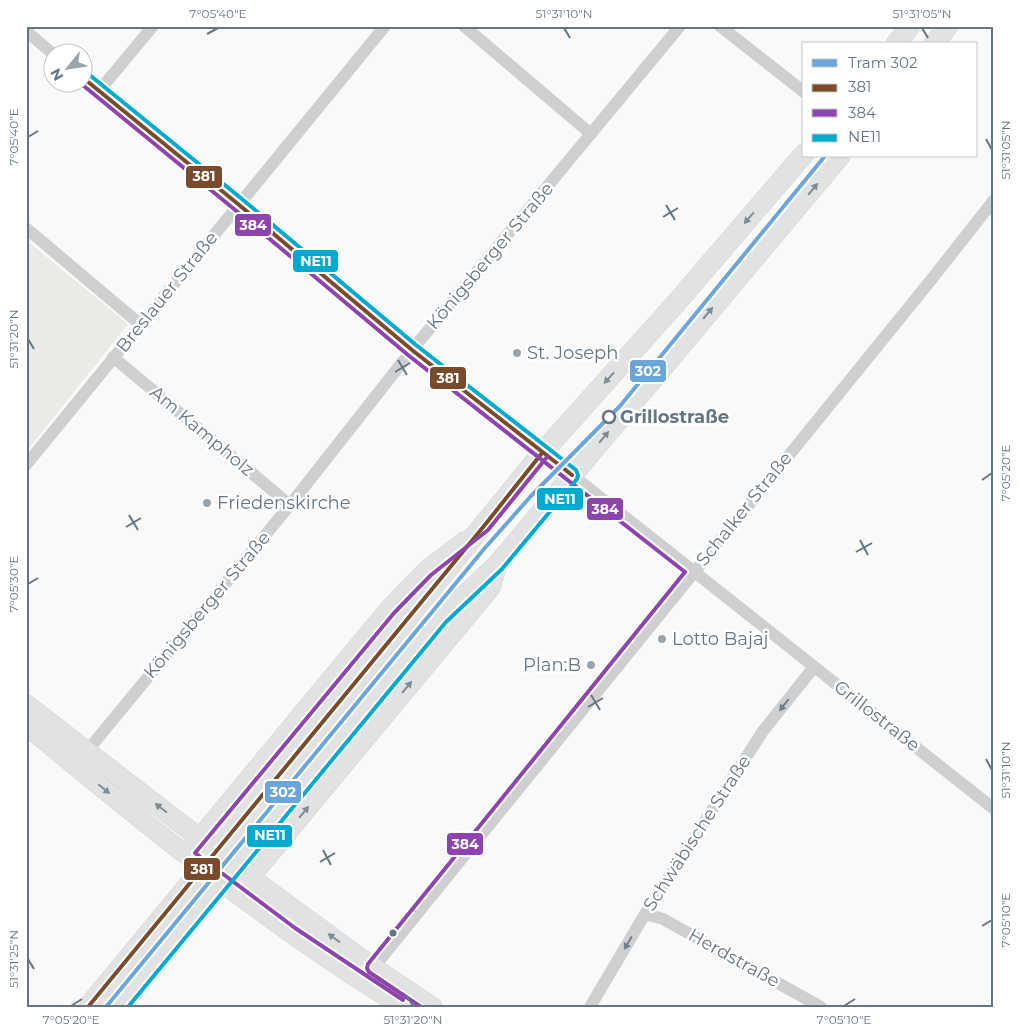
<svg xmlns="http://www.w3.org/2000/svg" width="1020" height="1033" font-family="Montserrat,sans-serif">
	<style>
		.green { fill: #e8ebe6 }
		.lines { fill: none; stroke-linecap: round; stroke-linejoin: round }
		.secondary-casing { stroke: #d5d6d7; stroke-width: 20 }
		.primary-casing { stroke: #d5d6d7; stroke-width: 21 }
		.street { stroke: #cecfd0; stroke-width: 12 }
		.secondary { stroke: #e1e2e2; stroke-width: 19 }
		.primary { stroke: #e1e2e2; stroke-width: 20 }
		.primary-bridge-casing { stroke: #d5d6d7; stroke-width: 21; stroke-linecap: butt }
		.primary-bridge { stroke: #e1e2e2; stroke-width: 20 }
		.bus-1-casing { stroke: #fff; stroke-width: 8 }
		.bus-2-casing { stroke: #fff; stroke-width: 8 }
		.bus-3-casing { stroke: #fff; stroke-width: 8 }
		.bus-1 { stroke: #7a4b2a; stroke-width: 4 }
		.bus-2 { stroke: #8e44ad; stroke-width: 4 }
		.bus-3 { stroke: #00a9ce; stroke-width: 4 }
		.tram-1-casing { stroke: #fff; stroke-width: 8 }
		.tram-1 { stroke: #6ba5d9; stroke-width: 4 }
		.oneway { fill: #7e8c96 }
		.oneway2 { fill: #707f8b }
		.ticks { fill: none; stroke: #657683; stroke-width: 2 }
		.poi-dot { fill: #99a4ac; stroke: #fff; stroke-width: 2 }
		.stop-dot { fill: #fff; stroke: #657683; stroke-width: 2.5 }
		.bus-dot { fill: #657683; stroke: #fff; stroke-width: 2 }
		.labels { text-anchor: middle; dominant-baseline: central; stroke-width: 5; stroke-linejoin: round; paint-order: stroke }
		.street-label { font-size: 18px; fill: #657683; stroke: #fff }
		.poi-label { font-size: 18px; fill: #657683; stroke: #fff; text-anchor: start }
		.stop-label { font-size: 18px; font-weight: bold; fill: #657683; stroke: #fff; text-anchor: start }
		.line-badge { stroke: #fff; stroke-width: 2 }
		.badge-label { font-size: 14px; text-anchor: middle; font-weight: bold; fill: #fff }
		.neatline { fill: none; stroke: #657683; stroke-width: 2 }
		.ticks-label { font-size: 12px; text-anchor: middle; fill: #657683 }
	</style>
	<rect width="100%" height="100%" fill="#f9f9f9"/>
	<!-- green -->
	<path class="green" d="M26 240 128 324 26 452Z"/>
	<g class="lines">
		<!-- secondary casing -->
		<g class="secondary-casing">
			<path id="secondary" d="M26 704 250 877 373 967 433 1007
				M26 725C146 825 269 925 403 1007
				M193 846 389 609 427 570 465 541
				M243 886 491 587 497 565"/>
		</g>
		<!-- primary casing -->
		<g class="primary-casing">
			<path id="primary" d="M896 44 910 26
				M934 44 948 26
				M299 751 542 453 677 302 804 154
				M318 767 441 618 497 565 840 156"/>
		</g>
		<!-- street -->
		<path class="street" d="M464 26 591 134
			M720 26 804 92
			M26 31 52 53
			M82 77 238 204 412 350 542 453 572 475 994 809
			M99 91 153 26
			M26 228 141 325
			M113 357 290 505
			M26 465 385 26
			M83 756 290 505 412 350 680 26
			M645 914 663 919 821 1007
			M370 972 931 280 994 200
			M590 1007 645 914 763 731 814 667"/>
		<!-- secondary -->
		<use href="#secondary" class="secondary"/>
		<!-- primary -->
		<use href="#primary" class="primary"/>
		<!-- primary-bridge casing -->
		<g class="primary-bridge-casing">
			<path id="primary-bridge" d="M88 1007 299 751
				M120 1007 318 767"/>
		</g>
		<!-- primary-bridge -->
		<use href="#primary-bridge" class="primary-bridge"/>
		<!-- bus-1 casing -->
		<g class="bus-1-casing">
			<path id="bus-1" d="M82 77 238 204 412 350 572 475
				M88 1007 484 526 542 453"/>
		</g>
		<!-- bus-2 casing -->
		<g class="bus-2-casing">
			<path id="bus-2" d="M79 82 234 209 408 355 685 572 368 964 367 968 369 972 421 1007
				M403 1000 295 928 195 853 394 613 431 575 488 530 547 457"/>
		</g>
		<!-- bus-3 casing -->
		<g class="bus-3-casing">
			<path id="bus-3" d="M86 72 242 199 416 345 576 470 578 475 577 479 502 569 446 622 128 1007"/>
		</g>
		<!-- bus-1 -->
		<use href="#bus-1" class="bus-1"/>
		<!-- bus-2 -->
		<use href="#bus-2" class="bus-2"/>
		<!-- bus-3 -->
		<use href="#bus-3" class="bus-3"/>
		<!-- tram-1 casing -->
		<g class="tram-1-casing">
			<path id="tram-1" d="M106 1007 484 549 531 496 620 406 825 156"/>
		</g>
		<!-- tram-1 -->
		<use href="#tram-1" class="tram-1"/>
	</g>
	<!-- one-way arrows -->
	<defs><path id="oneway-solid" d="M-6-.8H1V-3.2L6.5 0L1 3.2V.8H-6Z" transform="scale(1.25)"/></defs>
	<g class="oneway">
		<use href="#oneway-solid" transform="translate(813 189) rotate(-50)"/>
		<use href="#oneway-solid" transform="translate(749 218) rotate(131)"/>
		<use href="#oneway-solid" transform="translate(708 313) rotate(-50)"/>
		<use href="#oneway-solid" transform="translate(609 378) rotate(132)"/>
		<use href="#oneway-solid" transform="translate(604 437) rotate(-50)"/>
		<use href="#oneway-solid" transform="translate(407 687) rotate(-50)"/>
		<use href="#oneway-solid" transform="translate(104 789) rotate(39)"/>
		<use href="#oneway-solid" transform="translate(161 808) rotate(-143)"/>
		<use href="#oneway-solid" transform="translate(304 812) rotate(-50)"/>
		<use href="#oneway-solid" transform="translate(334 938) rotate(-144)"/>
	</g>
	<g class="oneway2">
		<use href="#oneway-solid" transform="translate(784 705) rotate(128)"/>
		<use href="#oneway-solid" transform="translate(628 943) rotate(121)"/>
	</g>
	<!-- ticks -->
	<path class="ticks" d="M564 28 570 38M922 28 928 38M207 34 218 28M28 137 38 131M986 139 992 150M666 205 675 220M663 217 678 208M28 339 34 349M398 360 407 375M395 372 410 363M982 480 992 473M129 515 138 530M126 527 141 518M860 540 868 555M856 552 872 543M28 584 38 578M591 695 600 710M588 707 603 698M986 759 992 770M323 850 331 865M320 862 335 853M982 926 992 920M28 959 34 969M406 995 413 1006M71 1006 82 999M844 1006 855 999"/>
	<!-- markers -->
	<g class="poi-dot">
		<circle cx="517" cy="353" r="5"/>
		<circle cx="207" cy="503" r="5"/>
		<circle cx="662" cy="639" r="5"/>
		<circle cx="591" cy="665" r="5"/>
	</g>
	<circle class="stop-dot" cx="609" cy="417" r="6"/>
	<circle class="bus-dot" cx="393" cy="933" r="4.5"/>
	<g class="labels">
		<!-- street labels -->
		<g class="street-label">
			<text transform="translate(490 256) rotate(-50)">Königsberger Straße</text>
			<text transform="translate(167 292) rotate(-51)">Breslauer Straße</text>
			<text transform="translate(202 431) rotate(40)">Am Kampholz</text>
			<text transform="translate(744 509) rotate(-51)">Schalker Straße</text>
			<text transform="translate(207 605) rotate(-50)">Königsberger Straße</text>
			<text transform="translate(877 716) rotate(38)">Grillostraße</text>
			<text transform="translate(697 833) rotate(-57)">Schwäbische Straße</text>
			<text transform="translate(734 958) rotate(29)">Herdstraße</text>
		</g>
		<!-- poi labels -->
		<g class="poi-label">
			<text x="527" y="353">St. Joseph</text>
			<text x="217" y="503">Friedenskirche</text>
			<text x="672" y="639">Lotto Bajaj</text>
			<text x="581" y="665" text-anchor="end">Plan:B</text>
		</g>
		<!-- stop labels -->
		<g class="stop-label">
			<text x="620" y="417">Grillostraße</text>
		</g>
	</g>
	<g class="line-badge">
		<rect x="185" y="165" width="38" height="24" rx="5" fill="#7a4b2a"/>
		<rect x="234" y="213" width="38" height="24" rx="5" fill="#8e44ad"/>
		<rect x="292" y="249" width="47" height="24" rx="5" fill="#00a9ce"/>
		<rect x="629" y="359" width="38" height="24" rx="5" fill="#6ba5d9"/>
		<rect x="429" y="366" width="38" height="24" rx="5" fill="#7a4b2a"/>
		<rect x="536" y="487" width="48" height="24" rx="5" fill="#00a9ce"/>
		<rect x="586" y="497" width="38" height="24" rx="5" fill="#8e44ad"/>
		<rect x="264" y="780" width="38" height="24" rx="5" fill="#6ba5d9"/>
		<rect x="246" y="824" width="47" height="24" rx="5" fill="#00a9ce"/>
		<rect x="446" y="832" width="38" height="24" rx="5" fill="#8e44ad"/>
		<rect x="183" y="857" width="38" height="24" rx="5" fill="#7a4b2a"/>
	</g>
	<g class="badge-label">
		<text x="204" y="181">381</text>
		<text x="253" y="230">384</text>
		<text x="316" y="266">NE11</text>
		<text x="648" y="376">302</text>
		<text x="448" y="383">381</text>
		<text x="560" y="504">NE11</text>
		<text x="605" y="514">384</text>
		<text x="283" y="797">302</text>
		<text x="270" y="840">NE11</text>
		<text x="465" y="849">384</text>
		<text x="202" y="874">381</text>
	</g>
	<!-- border -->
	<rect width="1020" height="1033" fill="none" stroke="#ffffff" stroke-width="55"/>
	<!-- legend -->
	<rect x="802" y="42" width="175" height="115" fill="#ffffff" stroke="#c1c8cd"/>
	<rect x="812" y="59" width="25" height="8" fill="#6ba5d9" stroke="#c1c8cd"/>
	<text x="848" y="68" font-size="15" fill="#657683">Tram 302</text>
	<rect x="812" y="84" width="25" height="8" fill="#7a4b2a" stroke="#c1c8cd"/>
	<text x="848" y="92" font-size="15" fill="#657683">381</text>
	<rect x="812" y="109" width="25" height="8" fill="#8e44ad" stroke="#c1c8cd"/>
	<text x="848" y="118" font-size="15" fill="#657683">384</text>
	<rect x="812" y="134" width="25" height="8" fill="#00a9ce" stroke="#c1c8cd"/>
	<text x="848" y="142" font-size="15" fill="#657683">NE11</text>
	<!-- north arrow -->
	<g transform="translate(68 68) rotate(240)"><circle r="24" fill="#ffffff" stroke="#c1c8cd"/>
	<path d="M0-4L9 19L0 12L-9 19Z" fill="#99a4ac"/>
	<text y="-8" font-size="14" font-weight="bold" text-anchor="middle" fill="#657683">N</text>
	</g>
	<rect x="28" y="28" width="964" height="978" class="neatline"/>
	<g class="ticks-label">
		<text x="218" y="18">7°05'40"E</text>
		<text x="564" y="18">51°31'10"N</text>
		<text x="922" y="18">51°31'05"N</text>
		<text transform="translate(14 137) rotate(-90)" y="4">7°05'40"E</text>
		<text transform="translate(1006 150) rotate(-90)" y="4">51°31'05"N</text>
		<text transform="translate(14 339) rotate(-90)" y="4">51°31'20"N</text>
		<text transform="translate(1006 473) rotate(-90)" y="4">7°05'20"E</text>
		<text transform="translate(14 584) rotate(-90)" y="4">7°05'30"E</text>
		<text transform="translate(1006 770) rotate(-90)" y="4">51°31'10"N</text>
		<text transform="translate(1006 920) rotate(-90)" y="4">7°05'10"E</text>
		<text transform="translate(14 959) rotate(-90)" y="4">51°31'25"N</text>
		<text x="71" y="1024">7°05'20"E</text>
		<text x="413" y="1024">51°31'20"N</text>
		<text x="844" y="1024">7°05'10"E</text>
	</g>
</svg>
